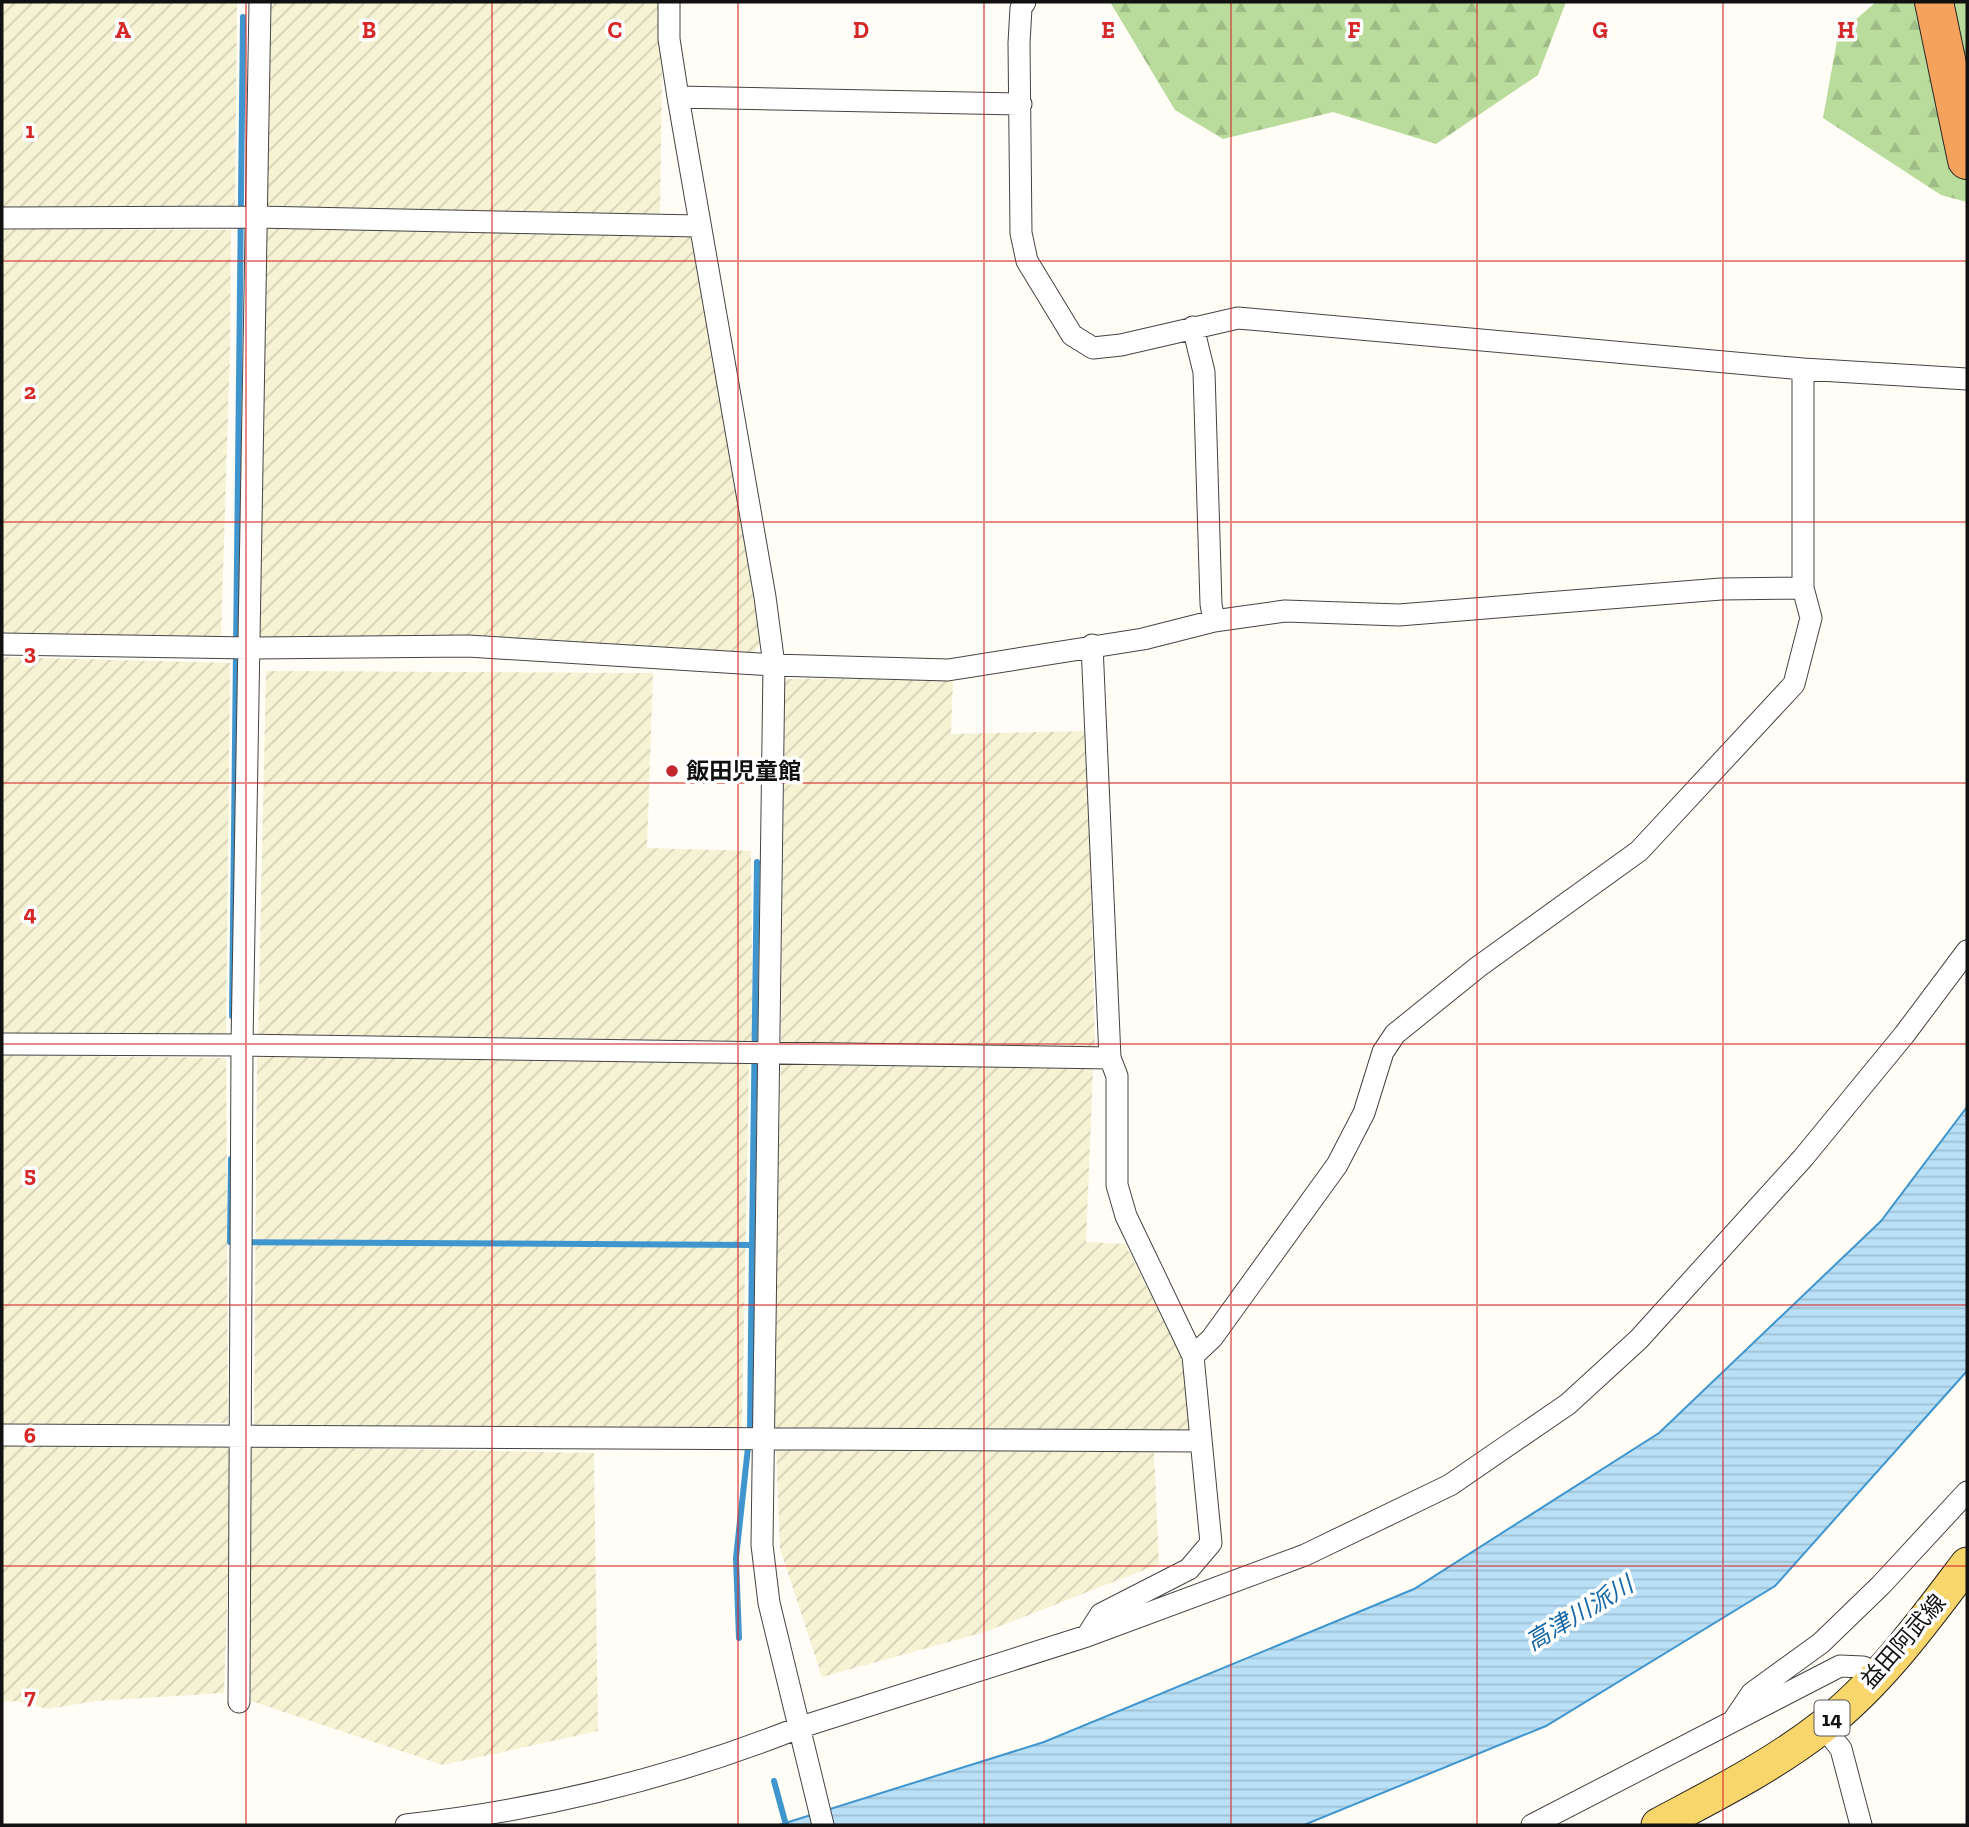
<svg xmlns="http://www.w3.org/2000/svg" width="1969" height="1827" font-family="'Zilla Slab','Noto Sans JP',serif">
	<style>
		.farmland { fill: url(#farmland-furrows) }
		.forest { fill: url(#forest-firs) }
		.water { fill: url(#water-rules); stroke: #3f96cf; stroke-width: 2 }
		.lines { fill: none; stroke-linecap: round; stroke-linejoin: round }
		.stream { stroke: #3f96cf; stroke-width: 6 }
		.minor-casing { stroke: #444; stroke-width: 23 }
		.primary-casing { stroke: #222; stroke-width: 35 }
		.motorway-casing { stroke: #222; stroke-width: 40 }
		.minor { stroke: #fff; stroke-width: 21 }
		.primary { stroke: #f9d66b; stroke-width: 33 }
		.motorway { stroke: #f5a25d; stroke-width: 38 }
		.grid { fill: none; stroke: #d62828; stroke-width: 2; stroke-opacity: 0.55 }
		.poi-dot { fill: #c4262e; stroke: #fff; stroke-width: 2.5 }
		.labels { text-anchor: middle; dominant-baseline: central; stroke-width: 7; stroke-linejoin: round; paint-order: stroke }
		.shield { fill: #fff; stroke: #585858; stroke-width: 2 }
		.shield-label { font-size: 21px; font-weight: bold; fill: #111 }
		.poi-label { font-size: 23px; font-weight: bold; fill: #111; stroke: #fff; text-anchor: start }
		.street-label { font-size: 23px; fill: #111; stroke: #fff }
		.water-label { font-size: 24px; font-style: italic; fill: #1768a6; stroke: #fff }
		.grid-label { font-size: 23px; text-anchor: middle; font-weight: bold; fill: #d62828; stroke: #fff; stroke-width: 7; stroke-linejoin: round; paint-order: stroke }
	</style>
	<defs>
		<pattern id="farmland-furrows" width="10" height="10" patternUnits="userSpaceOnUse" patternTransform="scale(1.75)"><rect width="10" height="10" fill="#f6f3d4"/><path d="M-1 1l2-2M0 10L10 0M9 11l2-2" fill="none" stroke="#d2cfb5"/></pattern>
		<pattern id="forest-firs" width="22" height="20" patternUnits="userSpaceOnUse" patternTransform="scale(1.75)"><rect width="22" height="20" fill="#b9dc9c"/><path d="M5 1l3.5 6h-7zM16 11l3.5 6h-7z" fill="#9ebc85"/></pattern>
		<pattern id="water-rules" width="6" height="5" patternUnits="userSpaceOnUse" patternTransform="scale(1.75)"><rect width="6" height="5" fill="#b9e0f7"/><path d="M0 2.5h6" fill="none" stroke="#9ebfd3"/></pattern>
	</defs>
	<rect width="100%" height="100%" fill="#fffdf5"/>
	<!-- farmland -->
	<path class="farmland" d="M2 2H237L235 207H2Z
		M267 2H663L660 216 262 211Z
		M266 228 688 234 696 243 758 627 760 643 753 655 255 641Z
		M2 229 231 230 230 349 221 638 2 634Z
		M2 657 230 663 226 1040 2 1036Z
		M266 671 653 673 647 848 751 851 753 1044 258 1038Z
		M953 678 951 734 1087 731 1095 1047 781 1044 785 679Z
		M257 1054 749 1062 742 1431 254 1426Z
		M2 1055 226 1058 228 1423 2 1426Z
		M781 1061 1093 1069 1086 1242 1125 1244 1185 1364 1190 1431H780L773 1426Z
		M2 1444H233L224 1693 96 1701 48 1709 17 1701 2 1702Z
		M250 1446 594 1453 598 1731 443 1765 251 1701Z
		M776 1448 1154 1451 1159 1564 985 1632 822 1677 780 1549Z"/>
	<!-- forest -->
	<path class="forest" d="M1110 2H1566L1538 75 1436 144 1333 112 1223 139 1175 110Z
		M1876 2H1967V202L1941 195 1823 118 1838 35Z"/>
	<!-- water -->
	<path class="water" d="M1967 1107V1371L1775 1586 1546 1726 1304 1825H779L1044 1742 1414 1589 1659 1433 1881 1221Z"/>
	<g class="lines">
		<!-- stream -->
		<path class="stream" d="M232 1016 243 17
			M231 1159 230 1242 752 1245 750 1429 736 1558 739 1638
			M752 1245 757 862
			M774 1781 786 1825"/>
		<!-- minor casing -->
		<g class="minor-casing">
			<path id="minor" d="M669 2V39L678 97 765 597 774 665 762 1545 769 1603 823 1825
				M1025 2 1021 8 1019 43 1021 233 1027 261 1072 335 1093 348 1121 345 1238 318 1803 369
				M678 97 1021 104
				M2 218 256 217 698 226
				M1193 327 1204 372 1211 604 1214 621
				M2 644 250 648 468 646 774 665 948 670 1143 639 1214 621 1285 611 1399 615 1721 589 1803 588
				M2 1044 242 1045 1110 1058
				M1193 1356 1212 1338 1337 1165 1364 1113 1383 1052 1395 1034 1478 967 1639 851 1794 684 1811 618 1803 588V369L1967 379
				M2 1435 1201 1441
				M1087 1636 1101 1614 1189 1569 1211 1543 1193 1356 1126 1216 1117 1185V1076L1110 1058 1092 645
				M239 1702 242 1045 260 2
				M1733 1721 1752 1693 1821 1643 1881 1585 1967 1492
				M1823 1726 1841 1749 1861 1825
				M406 1825C541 1810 672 1778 798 1728L1087 1636 1305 1555 1450 1485 1568 1404 1639 1339 1803 1158 1904 1035 1967 951
				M1532 1825 1840 1666 1863 1667 1878 1673"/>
		</g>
		<!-- primary casing -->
		<g class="primary-casing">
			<path id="primary" d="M1658 1825C1714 1795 1772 1766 1822 1727 1879 1683 1924 1621 1967 1564"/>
		</g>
		<!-- motorway casing -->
		<g class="motorway-casing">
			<path id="motorway" d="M1934 2 1967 160"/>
		</g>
		<!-- minor -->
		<use href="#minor" class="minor"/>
		<!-- primary -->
		<use href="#primary" class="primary"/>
		<!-- motorway -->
		<use href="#motorway" class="motorway"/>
	</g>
	<!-- grid -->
	<path class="grid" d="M246 2V1825M492 2V1825M738 2V1825M984 2V1825M1231 2V1825M1477 2V1825M1723 2V1825M2 261H1967M2 522H1967M2 783H1967M2 1044H1967M2 1305H1967M2 1566H1967"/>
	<!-- markers -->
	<circle class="poi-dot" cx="672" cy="771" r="7"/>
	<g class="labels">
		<!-- shield labels -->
		<rect class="shield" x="1814.5" y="1700.5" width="35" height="35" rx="5"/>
		<g class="shield-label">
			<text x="1832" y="1718">14</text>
		</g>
		<!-- poi labels -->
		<g class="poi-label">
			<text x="686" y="771">飯田児童館</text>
		</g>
		<!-- street labels -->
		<g class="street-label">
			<text transform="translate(1903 1641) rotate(-49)">益田阿武線</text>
		</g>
		<!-- water labels -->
		<g class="water-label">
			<text transform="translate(1579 1613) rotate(-31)">高津川派川</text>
		</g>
	</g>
	<g class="grid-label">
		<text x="123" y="38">A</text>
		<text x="369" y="38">B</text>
		<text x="615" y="38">C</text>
		<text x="861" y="38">D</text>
		<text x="1108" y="38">E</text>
		<text x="1354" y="38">F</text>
		<text x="1600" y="38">G</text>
		<text x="1846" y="38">H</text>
		<text x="30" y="138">1</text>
		<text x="30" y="399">2</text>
		<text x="30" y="660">3</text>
		<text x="30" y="921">4</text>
		<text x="30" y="1182">5</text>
		<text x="30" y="1443">6</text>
		<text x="30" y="1704">7</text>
	</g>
	<!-- border -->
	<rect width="1969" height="1827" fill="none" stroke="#111111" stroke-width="7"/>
</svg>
